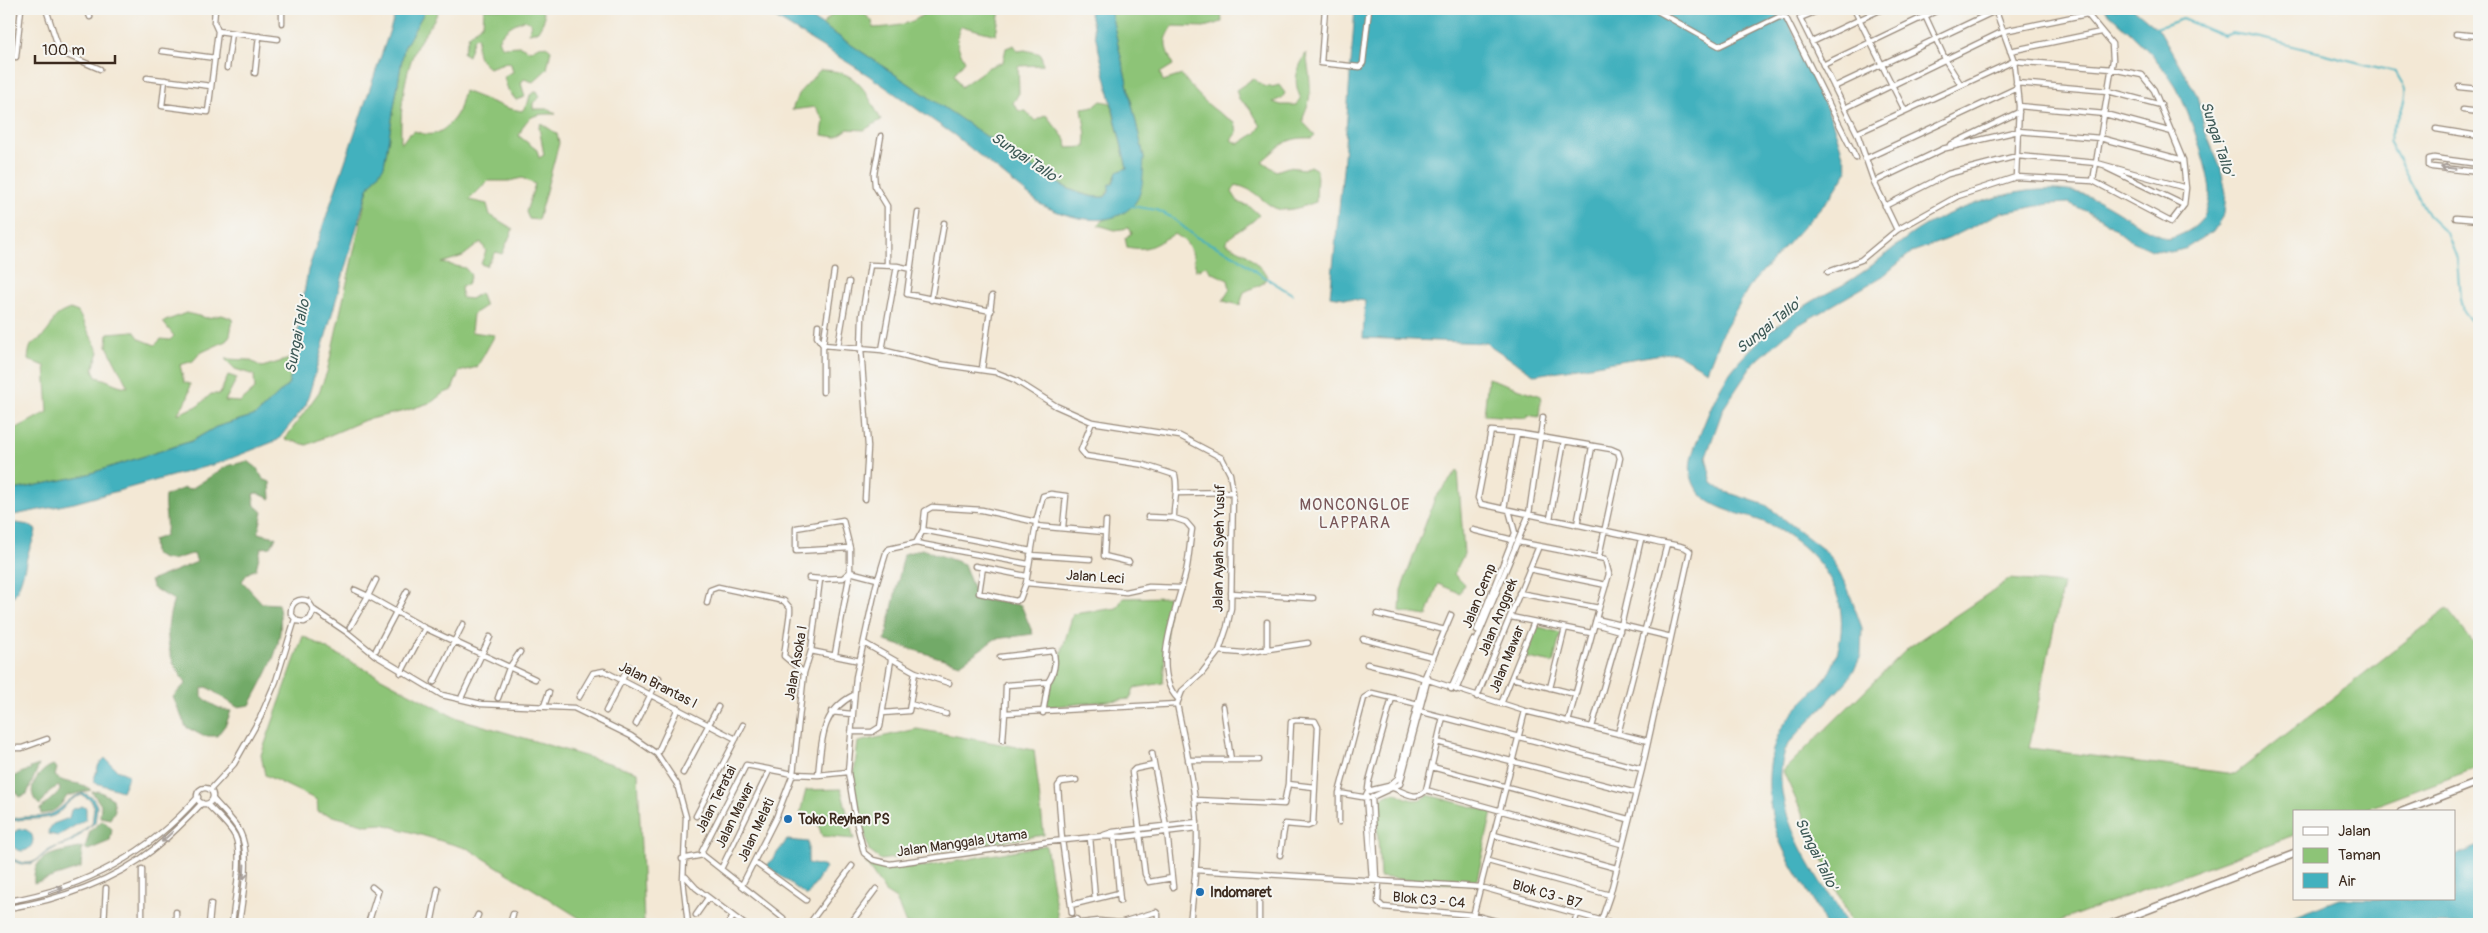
<svg xmlns="http://www.w3.org/2000/svg" width="2488" height="933" font-family="Pangolin,sans-serif">
	<style>
		.green { fill: #8dc477; stroke: #64774a }
		.forest { fill: #72aa68; stroke: #566a43 }
		.water { fill: #42b1be; stroke: #3e6e6e }
		.lines { fill: none; stroke-linecap: round; stroke-linejoin: round }
		.stream { stroke: #42b1be; stroke-width: 2 }
		.street-casing { stroke: #97897a; stroke-width: 7 }
		.secondary-casing { stroke: #97897a; stroke-width: 9 }
		.street { stroke: #fff; stroke-width: 4.5 }
		.secondary { stroke: #fff; stroke-width: 6 }
		.oneway { stroke: #a79f9a }
		.poi-dot { fill: #1f6fb2; stroke: #f6f6f2; stroke-width: 2 }
		.labels { text-anchor: middle; dominant-baseline: central; stroke-width: 4; stroke-linejoin: round; paint-order: stroke }
		.street-label { font-size: 14px; fill: #3b2a1e; stroke: #f6f6f2 }
		.poi-label { font-size: 14px; font-weight: bold; fill: #3b2a1e; stroke: #f6f6f2; text-anchor: start }
		.water-label { font-size: 15px; font-style: italic; fill: #3d5956; stroke: #f6f6f2 }
		.quarter-label { font-size: 16px; letter-spacing: 1px; fill: #795658; stroke: #f6f6f2 }
	</style>
	<rect width="100%" height="100%" fill="#f6f6f2"/>
	<filter id="ink" filterUnits="userSpaceOnUse"><feTurbulence type="fractalNoise" baseFrequency=".02" numOctaves="2"/><feDisplacementMap in="SourceGraphic" scale="10" xChannelSelector="R" yChannelSelector="G"/><feConvolveMatrix kernelMatrix="1 2 1 2 8 2 1 2 1" color-interpolation-filters="sRGB"/></filter>
	<filter id="wash" filterUnits="userSpaceOnUse"><feTurbulence type="fractalNoise" baseFrequency=".0096" numOctaves="4" result="noise"/><feDisplacementMap in="SourceGraphic" scale="20" xChannelSelector="R" yChannelSelector="G"/><feGaussianBlur stdDeviation="1.12" result="paint"/><feColorMatrix in="noise" values="0 0 0 0 0 0 0 0 0 0 0 0 0 0 0 0 0 1.4 0 .05"/><feComposite in="paint" operator="in"/></filter>
	<g filter="url(#wash)">
		<rect width="100%" height="100%" fill="#f3e8d5"/>
		<!-- green -->
		<path class="green" d="M426 9H439C434 23 423 34 416 48 403 77 400 113 401 144L408 135 415 131C433 139 444 132 455 117 460 110 461 98 464 91L507 108 522 111 528 103 530 95 537 91 540 97 533 103V109H549L556 114C535 114 527 114 519 136L537 150 539 158 544 155 539 127 541 123 557 134 559 143 538 220 529 219 526 212 535 184 522 178 509 181H488L469 200 487 204 490 215 513 229 502 254 496 252 486 266 481 264 486 251 481 242 463 256 442 263 465 268 471 275 467 285 461 286 462 298 471 299 480 293 485 306 473 314 471 332 495 335 477 367 459 372 452 390 442 394 432 402 405 411 365 420 307 445 285 439 319 392 327 372 368 188 384 166 404 48Z
			M484 9H540C548 17 543 22 538 31L529 33 531 23 524 20C512 24 505 29 498 40L503 47 520 46 530 51C538 46 543 42 551 50L547 69 533 82 524 79 521 83 525 97 516 100 508 90 504 78 506 75 513 72 511 64 507 62 489 68C476 58 476 52 478 37L474 38 468 56 463 53 469 35 483 24Z
			M837 9H859L872 21 873 28C893 27 916 25 928 9H1000L996 35 961 26C954 40 958 48 965 61L954 74 961 87 989 67 1003 62 1006 48 1014 45 1018 51 1025 50 1041 54 1043 65 1018 66 1019 93 1013 103 1019 111H1026L1035 121 1046 115 1066 140 1067 148 1085 147 1086 135 1082 108 1095 106 1101 101 1111 103 1127 168 1117 173 1105 197C1080 198 1056 182 1036 170L822 25Z
			M1110 9H1221L1222 22 1204 27 1173 26C1162 43 1165 46 1173 65L1160 73 1163 81 1182 75C1196 94 1213 112 1235 122L1237 132 1231 140 1239 144 1256 133 1261 126 1249 107 1239 99 1236 90 1254 78C1262 87 1268 89 1279 85L1285 93 1282 98 1273 102 1281 105H1296L1301 99C1292 79 1297 71 1306 53 1308 68 1313 88 1308 104 1306 111 1303 114 1303 122L1315 135 1312 138C1285 137 1282 145 1262 161L1276 171 1288 167 1304 169 1310 166 1317 170 1316 202C1304 206 1285 214 1273 207 1258 198 1256 190 1236 185L1232 192 1239 203 1249 206 1259 215C1249 227 1235 230 1225 243L1247 254 1268 276 1262 284 1244 292 1240 305 1223 301 1230 288 1228 280 1211 272 1206 266 1196 270C1193 252 1191 244 1175 234 1155 243 1150 252 1127 247L1125 238 1132 233 1129 228 1115 230 1098 225 1103 220 1122 214 1135 203 1144 157Z
			M820 70C858 70 865 90 881 120L864 130 848 129 836 137 822 135 824 120 815 107 792 110 798 94Z
			M70 309 78 312 99 352 93 369 96 377C108 379 115 386 128 387L107 346 108 333 134 331 140 339 155 345 161 339 170 340 174 336 163 322 186 313 207 318 222 315 233 319 230 335 226 341 200 353 193 361 180 365 184 382 190 384 188 398 177 414 198 406 211 394H220L228 375 237 378 225 401 240 402 255 389 254 375 235 369 225 359 249 360 262 367 293 358 294 367 288 385 256 415 216 427 192 441 82 476 9 491V430C23 427 35 417 48 412L45 366 28 360C30 337 34 347 45 334 58 320 47 318 70 309Z
			M1488 378 1541 396 1539 417 1527 415V418L1484 415Z
			M1458 470 1464 554 1454 574 1464 584 1460 593 1438 584 1427 616 1400 612 1401 590 1435 498Z
			M2010 579 2063 584 2029 748 2235 774 2447 609 2479 650V767L2358 812H2294V835L2051 924H1852L1783 771 1909 647Z
			M1169 597 1163 683 1134 688 1130 699 1045 707 1073 614 1117 608 1123 598Z
			M1536 626 1561 633 1553 663 1523 657Z
			M303 636 454 717 638 772 644 924H589L469 849 383 824 367 825 318 812 317 800 265 775 261 755Z
			M917 729 1034 750 1044 835 881 860 869 851 853 784 858 742Z
			M841 789 854 839 822 836 817 821 800 813 806 790Z
			M1395 792C1407 799 1416 804 1428 795L1492 812 1476 884 1437 883 1380 877 1376 800Z
			M1046 845 1058 919 1035 924H906L896 899 885 892 866 863 888 868 930 866Z"/>
		<!-- forest -->
		<path class="forest" d="M248 461 257 468 263 479 270 482 271 499 257 493 253 494 255 506 263 512 258 533 276 537 271 547 261 548 256 569 248 573 242 581 262 603 278 604C288 641 266 674 250 705L237 707 207 687 202 688V696C211 705 219 709 231 711L226 724 217 736H203L186 727 173 697 186 683C165 658 164 629 174 600L153 588 150 581 197 562 194 554C176 556 173 566 154 554L153 540 165 536C169 522 163 510 165 496L184 488 191 489 227 466Z
			M922 549 964 564 977 599 1021 605 1033 634 995 639 960 664 885 641 904 554Z
			M39 765 27 794 20 797 14 789 9 788C10 776 20 772 31 770L30 768Z
			M53 765 57 768 55 776C66 786 81 780 91 790L67 796C60 807 54 813 41 814L40 809 60 791 59 786 51 790 40 805C23 793 37 771 53 765Z
			M99 791 113 799 115 810 110 819 100 817 101 805 92 792Z
			M103 820 112 829 110 841 88 850 85 848 90 831Z
			M82 847 81 868 34 883C32 851 59 854 82 847Z"/>
		<!-- water -->
		<path class="water" d="M397 9H426L404 48 384 166 368 188 306 405 278 440 219 463 74 503 9 516V491L82 476 192 441 216 427 256 415 288 385 294 367 293 358 308 270Z
			M761 9H796L822 25 1036 170C1056 182 1080 199 1105 197L1109 192V185L1113 183 1117 172 1127 168 1089 9H1110L1144 157C1143 172 1144 191 1135 203 1112 231 1067 218 1040 204L954 135 868 75Z
			M1355 9H1785L1784 11 1832 121 1848 170 1832 195 1752 283 1722 333 1707 371 1674 352 1535 375 1486 343 1363 338 1365 301 1330 296 1343 170Z
			M2104 9H2134L2160 31 2197 95 2205 131 2221 169 2226 193 2224 214 2213 231 2185 249 2170 252 2152 250 2128 239 2104 220 2069 203 2049 204 2000 213 1948 239 1912 252 1883 276 1795 327 1753 364 1723 409 1706 457 1712 483 1723 491 1766 505 1829 554 1848 589 1862 628 1861 656 1856 666 1848 680 1788 744C1768 784 1794 840 1816 875 1827 894 1838 902 1846 924H1825C1810 890 1783 860 1774 824 1766 793 1766 753 1783 726 1795 707 1813 694 1826 677 1838 661 1843 633 1841 614 1838 574 1802 539 1766 523 1741 512 1701 510 1692 479 1687 462 1694 450 1700 434 1708 414 1718 388 1732 370 1753 343 1783 319 1813 301 1826 293 1841 287 1854 278 1879 262 1900 240 1926 225 1953 210 1996 195 2027 191 2045 189 2068 189 2086 195 2115 206 2139 229 2169 239 2181 235 2194 230 2202 219 2206 214 2209 200 2210 194 2211 174 2186 102 2174 84 2156 55 2129 32 2104 9Z
			M16 523 29 525 36 530C35 538 31 545 28 553 24 570 21 589 9 602V527Z
			M105 758 117 770 129 775 122 791 93 782 99 764Z
			M84 793 93 798 97 806 95 823C86 828 81 834 74 840 67 845 59 845 53 849 35 859 32 873 9 858 12 858 22 864 29 863 37 862 40 857 45 853 52 847 62 846 70 841 78 836 83 829 92 824L94 808 91 800 82 795C65 800 64 812 53 816 39 821 23 817 9 822 18 813 38 820 51 814 65 808 66 798 84 793Z
			M82 806 86 808V819L58 836 49 834 48 831 53 824 69 818 71 810Z
			M11 840a11 11 0 1 1 22 0a11 11 0 1 1-22 0Z
			M787 840 808 842V863L826 867 807 896 767 866Z
			M2479 846V924H2274L2339 899H2454V856Z"/>
		<g class="lines">
			<!-- stream -->
			<path class="stream" d="M2156 28 2183 19 2224 36 2232 33 2261 38 2396 72C2398 78 2405 85 2405 91 2407 108 2391 124 2389 141L2428 215 2447 233 2457 259 2460 298 2463 311 2470 320H2479
				M1131 206 1157 210 1171 217 1196 237 1236 256 1255 271 1292 294"/>
		</g>
	</g>
	<g filter="url(#ink)">
		<g class="lines">
			<!-- street casing -->
			<g class="street-casing">
				<path id="street" d="M46 9 60 52 100 69
					M87 9 90 17
					M1325 9 1321 63 1360 67 1363 63 1369 9
					M1654 9 1719 46 1779 17 1786 18 1856 158
					M1822 9 1800 18 1857 133 1874 182 1897 230
					M1854 9 1905 111
					M1922 9 1946 61 1961 85
					M2083 9 2112 44 2113 60 2093 181
					M2474 9H2479
					M282 23V9
					M218 31 278 39
					M2456 34 2479 36
					M1812 42 1882 9
					M162 51 215 58
					M2010 51 2101 32
					M16 57 21 9
					M1823 65 1940 9
					M227 68 232 33
					M255 73 259 36
					M147 78 211 86
					M165 80 162 106 208 112 218 31 214 22 215 9
					M2016 83 2108 91 2161 105
					M1834 87 1995 11 2005 9
					M2459 87 2479 89
					M2019 106 2105 114 2172 132
					M1845 108 2004 31 2087 14
					M2463 110 2479 112
					M2436 129 2479 136
					M1857 133 2014 61 2112 69 2142 75 2154 90 2183 160 2186 188 2184 205 2171 222 2093 181 2016 177 2019 106 2014 61 1995 9
					M881 136 874 174 875 186 887 206V265
					M1950 145 2019 112
					M1942 149 2018 131 2100 138 2183 160
					M1865 159 2017 88
					M2479 164 2434 158 2429 159V166L2432 167 2479 172
					M2107 168 2184 205
					M1874 182 1943 149
					M1885 206 1948 174 2017 156 2097 163 2186 188
					M918 213 907 294 991 311
					M2456 218 2479 220
					M897 266 911 269
					M834 271 823 345 882 350 939 364 995 372 1015 380 1056 406 1092 422 1180 436 1222 458 1230 474 1233 492 1231 608 1227 627 1219 651 1201 674 1182 691 1177 704C1185 745 1196 787 1197 829 1198 861 1193 893 1190 924
					M1828 272 1861 260 1897 230 1958 196 2016 177
					M931 300 944 223
					M818 325 817 337 823 345V392
					M838 346 849 282
					M982 369 992 296
					M1092 422 1081 450 1086 456 1144 465 1175 475C1179 493 1173 502 1174 518L1186 522 1192 529C1190 542 1189 555 1187 567 1180 603 1148 669 1178 699
					M1178 493 1233 492
					M865 499 868 447 861 349 862 316 870 265 897 266 882 350
					M1504 509 1517 433
					M1148 517 1174 518
					M1550 519 1564 441
					M843 520 850 548 796 551V528Z
					M1106 521 1104 556 1129 562
					M1577 525 1592 447
					M1036 526 1104 532
					M1063 527 1066 496 1051 494 1043 496 1036 522 982 510 932 507 925 511 923 530 916 543 889 549 886 553 876 586 856 677 848 772 856 821 864 853 873 860 890 864 1046 842 1103 836 1123 837 1197 828
					M923 530 1031 551
					M1473 530 1513 540
					M1518 542 1605 559 1609 574 1599 608
					M916 543 1028 564
					M1030 555 1090 559
					M1599 556 1620 458 1618 452 1611 449 1517 433 1491 431 1478 498 1481 504C1538 516 1596 529 1654 541 1664 544 1683 544 1690 551L1642 769 1610 895 1601 921
					M975 566 1026 576
					M983 567 979 593 1016 601 1020 599 1026 583 1126 592 1149 587 1180 588
					M1529 569 1606 585
					M850 572 877 579
					M809 578 820 579
					M1026 583 1036 524
					M355 590 368 596 376 580
					M1231 593 1313 598
					M1519 593 1599 608 1568 722
					M707 603 710 590 718 587 784 601 790 608V612L784 656 804 673
					M314 610 310 619 304 622 297 621 291 614C290 603 298 597 308 601L314 610 348 633 375 655 442 695 481 704 574 708 631 736 657 754 677 784 686 817 683 880 688 924
					M1377 614 1445 630
					M1511 617 1591 633
					M1596 619 1671 637
					M1267 622V650
					M1595 624 1620 631
					M350 627 368 596 425 628
					M1477 630 1515 533 1509 510
					M1363 639 1432 657
					M864 643 915 672 949 683
					M376 650 407 591
					M811 651 860 661
					M1219 651 1243 653 1308 643
					M835 654 850 572V548
					M1000 657 1053 651C1057 661 1054 674 1048 682L1006 685 1005 713 1177 704
					M1367 664 1413 675 1525 711 1648 741
					M401 673 425 628 535 679
					M1512 678 1575 694
					M434 682 463 624
					M1550 688 1565 628
					M1451 689 1473 640
					M1456 690 1529 514 1543 417
					M462 696 490 637
					M579 697 593 673 604 671 736 739
					M1477 697 1539 546
					M498 698 509 668 520 652
					M910 704 946 714
					M1501 704 1534 622
					M544 706 549 692
					M1223 706 1231 760
					M606 711 629 666
					M1419 711 1642 769
					M831 712 852 714
					M883 713 909 711 915 672
					M1043 713 1048 682
					M1443 717 1426 790 1621 844
					M636 724 659 678
					M1592 727 1621 626 1641 539
					M851 732H872L880 727 891 660
					M1618 734 1667 544
					M1003 740 1005 713
					M1437 742 1636 793
					M9 748H22L47 739
					M1152 753 1167 831 1173 887
					M657 754 678 708
					M1188 760H1259
					M1154 765 1135 769 1132 772 1145 874 1149 882 1172 878
					M1432 767 1628 819
					M683 773 718 707
					M818 775C822 741 820 712 854 695
					M1288 784 1314 787
					M1393 788C1404 792 1417 802 1426 790
					M197 796a8 8 0 1 1 16 0a8 8 0 1 1-16 0Z
					M210 790 234 764 260 718 276 681 295 619
					M1370 792 1368 789 1369 781 1392 698
					M1368 798 1339 793 1364 698 1372 693 1418 704
					M213 799C221 809 234 820 240 832 252 855 242 899 239 924
					M1195 800 1284 804 1288 784 1291 722 1295 720 1315 721 1318 727 1313 824 1308 826 1285 824 1280 855
					M207 804C216 814 229 824 235 836 244 855 234 902 232 924
					M696 816 743 725
					M1339 822V793
					M1104 835 1113 832 1197 822
					M1114 835 1120 901
					M1494 835 1616 868
					M1090 837 1095 899
					M703 855 702 851 746 765 793 774 818 775 848 772
					M703 855 783 918
					M682 859 703 855
					M1488 861 1610 895
					M754 862 806 900
					M142 869V924
					M721 869 769 771
					M1195 870 1481 887 1614 924
					M686 877 696 888 744 924
					M1372 879 1366 795 1368 791 1389 786 1398 778 1424 679 1451 615
					M1376 879 1372 797 1400 784 1428 678
					M1379 880 1378 902 1383 907 1473 915 1507 924
					M742 885 776 818 793 774 804 673 811 651 820 579 843 578 850 572
					M1259 896V924
					M9 901C83 888 148 854 198 797
					M1071 905 1119 893
					M9 908C59 900 114 881 154 849 171 835 187 819 202 803
					M1072 913 1062 840 1058 786 1061 782 1076 780
					M696 915 708 898
					M1081 923 1099 921 1121 923
					M1119 923 1156 912 1158 914V924
					M104 924 106 888
					M176 924V912
					M209 924 211 904
					M368 924 378 892 372 887
					M431 924 438 889
					M474 924 478 915
					M510 924 513 914
					M540 924 541 922
					M728 924 733 917
					M809 924 852 866
					M850 924 876 889
					M1057 924 1076 919 1081 924
					M1471 924 1525 711
					M1574 924 1577 914"/>
			</g>
			<!-- secondary casing -->
			<g class="secondary-casing">
				<path id="secondary" d="M2401 812 2479 782
					M2111 924 2294 854"/>
			</g>
			<!-- street -->
			<use href="#street" class="street"/>
			<!-- secondary -->
			<use href="#secondary" class="secondary"/>
		</g>
		<!-- one-way arrows -->
		<defs><path id="oneway-shaft" d="M-6 0H5M1.5-3L5.5 0L1.5 3" fill="none" stroke-width="1.6" stroke-linecap="round" stroke-linejoin="round" transform="scale(1.25)"/></defs>
		<g class="oneway">
			<use href="#oneway-shaft" transform="translate(2448 168) rotate(-174)"/>
			<use href="#oneway-shaft" transform="translate(167 837) rotate(137)"/>
			<use href="#oneway-shaft" transform="translate(244 872) rotate(93)"/>
			<use href="#oneway-shaft" transform="translate(56 890) rotate(-17)"/>
		</g>
	</g>
	<!-- markers -->
	<g class="poi-dot">
		<circle cx="788" cy="819" r="5"/>
		<circle cx="1200" cy="892" r="5"/>
	</g>
	<g class="labels">
		<!-- street labels -->
		<g class="street-label">
			<text transform="translate(1219 548) rotate(-89)">Jalan Ayah Syeh Yusuf</text>
			<text transform="translate(1095 577) rotate(4)">Jalan Leci</text>
			<text transform="translate(1479 596) rotate(-68)">Jalan Cemp</text>
			<text transform="translate(1498 617) rotate(-68)">Jalan Anggrek</text>
			<text transform="translate(1507 659) rotate(-68)">Jalan Mawar</text>
			<text transform="translate(796 663) rotate(-80)">Jalan Asoka I</text>
			<text transform="translate(658 685) rotate(27)">Jalan Brantas I</text>
			<text transform="translate(716 799) rotate(-63)">Jalan Teratai</text>
			<text transform="translate(735 815) rotate(-64)">Jalan Mawar</text>
			<text transform="translate(756 830) rotate(-65)">Jalan Melati</text>
			<text transform="translate(962 843) rotate(-8)">Jalan Manggala Utama</text>
			<text transform="translate(1547 894) rotate(16)">Blok C3 - B7</text>
			<text transform="translate(1429 900) rotate(5)">Blok C3 - C4</text>
		</g>
		<!-- poi labels -->
		<g class="poi-label">
			<text x="798" y="819">Toko Reyhan PS</text>
			<text x="1210" y="892">Indomaret</text>
		</g>
		<!-- water labels -->
		<g class="water-label">
			<text transform="translate(2217 139) rotate(72)">Sungai Tallo'</text>
			<text transform="translate(1025 158) rotate(34)">Sungai Tallo'</text>
			<text transform="translate(1769 326) rotate(-39)">Sungai Tallo'</text>
			<text transform="translate(298 335) rotate(-79)">Sungai Tallo'</text>
			<text transform="translate(1816 854) rotate(64)">Sungai Tallo'</text>
		</g>
		<!-- quarter labels -->
		<g class="quarter-label">
			<text x="1355" y="505">MONCONGLOE<tspan x="1355" dy="18">LAPPARA</tspan></text>
		</g>
	</g>
	<!-- margin -->
	<rect width="2488" height="933" fill="none" stroke="#f6f6f2" stroke-width="30"/>
	<!-- legend -->
	<rect x="2293" y="810" width="162" height="90" fill="#f6f6f2" stroke="#aba49d"/>
	<rect x="2303" y="827" width="25" height="8" fill="#ffffff" stroke="#aba49d"/>
	<text x="2338" y="836" font-size="15" fill="#3b2a1e">Jalan</text>
	<rect x="2303" y="848" width="25" height="15" fill="#8dc477" stroke="#aba49d"/>
	<text x="2338" y="860" font-size="15" fill="#3b2a1e">Taman</text>
	<rect x="2303" y="873" width="25" height="15" fill="#42b1be" stroke="#aba49d"/>
	<text x="2338" y="886" font-size="15" fill="#3b2a1e">Air</text>
	<!-- scale -->
	<path d="M35 55v8h80v-8" fill="none" stroke="#3b2a1e" stroke-width="2.5"/>
	<text x="42" y="55" font-size="15" fill="#3b2a1e" stroke="#f6f6f2" stroke-width="4" paint-order="stroke">100 m</text>
</svg>
